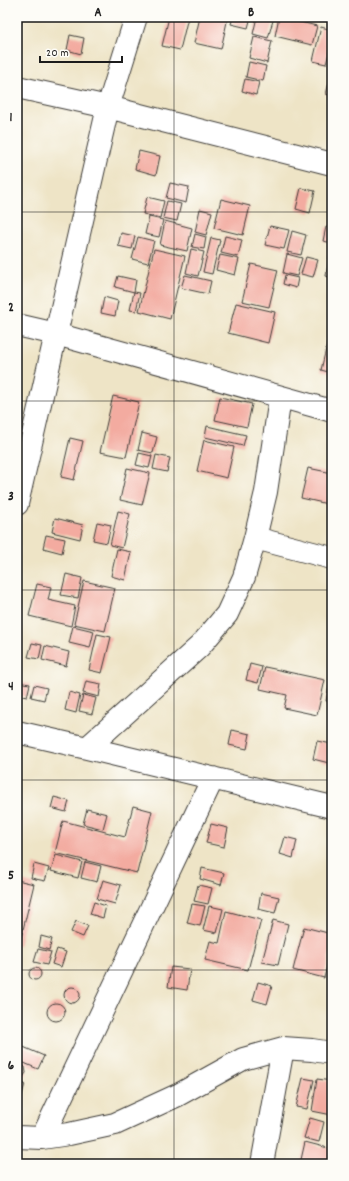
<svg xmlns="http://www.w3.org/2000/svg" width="349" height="1181" font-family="Dekko,sans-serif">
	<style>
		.building { fill: #f3aba0 }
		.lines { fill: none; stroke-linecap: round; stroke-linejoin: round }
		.street-casing { stroke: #3c3a36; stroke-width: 24 }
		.street { stroke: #fff; stroke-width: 22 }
		.grid { fill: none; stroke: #1c1c1c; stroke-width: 1; stroke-opacity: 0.55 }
		.neatline { fill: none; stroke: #1c1c1c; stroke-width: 1.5 }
		.grid-label { font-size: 13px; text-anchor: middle; font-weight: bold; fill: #1c1c1c }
	</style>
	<rect width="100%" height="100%" fill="#fdfcf7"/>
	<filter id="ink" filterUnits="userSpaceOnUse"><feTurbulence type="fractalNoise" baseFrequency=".025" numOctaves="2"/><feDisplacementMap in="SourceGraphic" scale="8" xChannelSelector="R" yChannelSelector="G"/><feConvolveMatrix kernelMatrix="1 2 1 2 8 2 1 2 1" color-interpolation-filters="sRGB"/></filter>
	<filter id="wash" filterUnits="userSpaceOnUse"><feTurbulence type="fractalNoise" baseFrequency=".012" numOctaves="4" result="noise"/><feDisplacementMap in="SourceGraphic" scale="16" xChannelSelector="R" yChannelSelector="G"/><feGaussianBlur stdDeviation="0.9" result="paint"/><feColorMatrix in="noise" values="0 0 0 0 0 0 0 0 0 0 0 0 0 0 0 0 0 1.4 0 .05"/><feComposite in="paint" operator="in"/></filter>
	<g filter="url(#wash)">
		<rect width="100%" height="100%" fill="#eee4c6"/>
		<g id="blocks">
			<!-- building -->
			<path class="building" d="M17 17 22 19 18 39H17Z
				M169 17H188L180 50 162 46Z
				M200 17H228L221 49 194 43Z
				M233 17H251L248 28 231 24Z
				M257 17H274L268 38 253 34Z
				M279 17 317 26 312 45 275 36Z
				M321 27 332 30V41L326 64 313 61Z
				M70 35 84 38 81 54 67 50Z
				M254 37 272 41 267 63 249 58Z
				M249 62 266 66 263 81 246 77Z
				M245 79 259 82 256 95 242 91Z
				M330 79H332V96L326 94Z
				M139 151 160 156 156 175 135 169Z
				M170 183 189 187 186 203 166 198Z
				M301 188 315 191 310 213 296 209Z
				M147 197 164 201 160 218 143 214Z
				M221 199 250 206 243 235 214 228Z
				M167 201 181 204 177 221 163 218Z
				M200 209 212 212 206 235 195 232Z
				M149 217 163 220 159 237 145 234Z
				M165 221 192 228 187 251 160 245Z
				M270 226 289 230 284 249 265 245Z
				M326 227 332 228V243L323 241Z
				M292 231 306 235 301 255 287 252Z
				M121 233 135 236 132 249 118 246Z
				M195 234 206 237 204 249 192 247Z
				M225 236 242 240 238 257 221 253Z
				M138 237 154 241 148 263 132 259Z
				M211 238 220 240 212 274 203 272Z
				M331 247H332V278L326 276Z
				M154 249 185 256 170 319 139 311Z
				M191 249 204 252 198 276 186 273Z
				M287 254 302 258 297 276 283 273Z
				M220 255 239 259 235 275 216 270Z
				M306 257 318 260 313 277 301 274Z
				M251 264 278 270 269 307 242 301Z
				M185 275 211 281 208 294 181 288Z
				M285 275 298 278 296 288 283 284Z
				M118 276 136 280 134 292 115 287Z
				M134 292 140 293 136 311 130 310Z
				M104 297 118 301 115 316 101 313Z
				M236 303 275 312 268 343 228 333Z
				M329 336H332V373L321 370Z
				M113 396 139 402 126 457 100 452Z
				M220 397 252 404 247 427 215 420Z
				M207 426 246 435 243 446 205 437Z
				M142 433 157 437 153 453 138 450Z
				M70 438 83 441 74 480 61 477Z
				M204 440 234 447 227 478 197 471Z
				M139 453 152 456 149 468 136 465Z
				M156 455 170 458 167 472 153 469Z
				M127 468 150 473 142 505 120 500Z
				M308 468 332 473V505L301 498Z
				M118 511 130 514 122 548 110 545Z
				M55 518 83 525 80 539 52 532Z
				M97 522 111 525 107 543 93 540Z
				M46 535 65 539 62 553 43 548Z
				M117 549 131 552 125 580 111 576Z
				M66 574 82 578 78 598 61 595Z
				M84 581 115 588 105 631 74 624Z
				M37 584 51 587 48 600 75 606 71 626 29 616Z
				M73 626 94 631 90 648 69 643Z
				M97 634 111 637 102 673 89 670Z
				M32 643 42 645 39 659 28 657Z
				M45 646 69 652 66 666 42 660Z
				M250 664 262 667 258 683 246 680Z
				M265 667 325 680 317 715 284 708 287 695 260 689Z
				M86 681 101 684 99 697 83 693Z
				M17 682 30 684 27 697 17 695Z
				M34 685 47 688 44 700 31 697Z
				M329 686H332V702L326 701Z
				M69 692 80 695 76 713 65 710Z
				M83 695 96 698 92 714 79 711Z
				M232 730 250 734 247 749 229 745Z
				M317 741 332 744 329 763 313 759Z
				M54 797 69 801 66 812 51 808Z
				M133 806 152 811 137 873 55 853 63 821 125 837Z
				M87 809 107 814 103 829 83 824Z
				M211 824 228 828 224 847 206 843Z
				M285 837 297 840 293 858 280 854Z
				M56 855 82 862 78 878 51 871Z
				M85 862 101 866 97 882 81 878Z
				M34 864 49 868 45 881 31 878Z
				M202 868 224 873 221 885 200 879Z
				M17 880 34 884 19 946H17Z
				M103 880 121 885 115 904 97 899Z
				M198 885 212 888 208 904 194 901Z
				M261 893 279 897 275 913 258 909Z
				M94 902 106 906 103 918 90 914Z
				M192 904 205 906 200 926 187 923Z
				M209 906 223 909 217 933 203 930Z
				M226 911 261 920 248 970 205 960 210 941 219 943Z
				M273 920 288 924 278 965 262 962Z
				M76 921 88 926 83 937 71 932Z
				M304 927 332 934V945L324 978 293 970Z
				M41 936 52 939 49 950 39 947Z
				M38 949 51 952 47 965 34 962Z
				M57 949 66 952 61 967 52 964Z
				M171 967 190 969 187 990 168 987Z
				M29 974a6 6 0 1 1 12 0a6 6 0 1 1-12 0Z
				M258 982 272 986 267 1004 253 1000Z
				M64 995a8 8 0 1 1 16 0a8 8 0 1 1-16 0Z
				M47 1012a9 9 0 1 1 18 0a9 9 0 1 1-18 0Z
				M21 1046 44 1056 38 1069 17 1060V1055Z
				M20 1064 25 1067 26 1073 23 1077 18 1078 17 1065Z
				M303 1078 314 1080 307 1109 296 1107Z
				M317 1079 332 1081V1115L312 1111Z
				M17 1082 25 1084 20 1102 17 1101Z
				M310 1118 324 1122 319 1142 304 1138Z
				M305 1142 332 1149V1164H300Z"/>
		</g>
	</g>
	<g filter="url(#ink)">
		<use href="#blocks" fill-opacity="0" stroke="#3c3a36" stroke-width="1"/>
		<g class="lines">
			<!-- street casing -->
			<g class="street-casing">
				<path id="street" d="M17 87 108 107 332 164
					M17 325 56 334 332 411
					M17 504 108 107 136 17
					M255 538 332 558
					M17 732 87 748 332 807
					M87 748 200 646 227 614 244 577 255 538 266 492 280 398
					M17 1137 42 1138 69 1134 115 1124 178 1095 243 1059 283 1048 312 1050 332 1053
					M42 1138 213 778
					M262 1164 283 1048"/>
			</g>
			<!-- street -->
			<use href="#street" class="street"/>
		</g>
	</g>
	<!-- grid -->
	<path class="grid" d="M174 17V1164M17 212H332M17 401H332M17 590H332M17 780H332M17 970H332"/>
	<!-- margin -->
	<rect width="349" height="1181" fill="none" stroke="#fdfcf7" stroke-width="44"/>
	<!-- scale -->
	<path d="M40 56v6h82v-6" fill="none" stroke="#1c1c1c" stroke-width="2"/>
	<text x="46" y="56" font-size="12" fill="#1c1c1c" stroke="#fdfcf7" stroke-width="3" paint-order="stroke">20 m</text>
	<rect x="22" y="22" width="305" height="1137" class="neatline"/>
	<g class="grid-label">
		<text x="98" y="16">A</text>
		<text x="251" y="16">B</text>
		<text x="11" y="121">1</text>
		<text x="11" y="311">2</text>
		<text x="11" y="500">3</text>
		<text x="11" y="690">4</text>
		<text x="11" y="879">5</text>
		<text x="11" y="1069">6</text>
	</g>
</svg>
